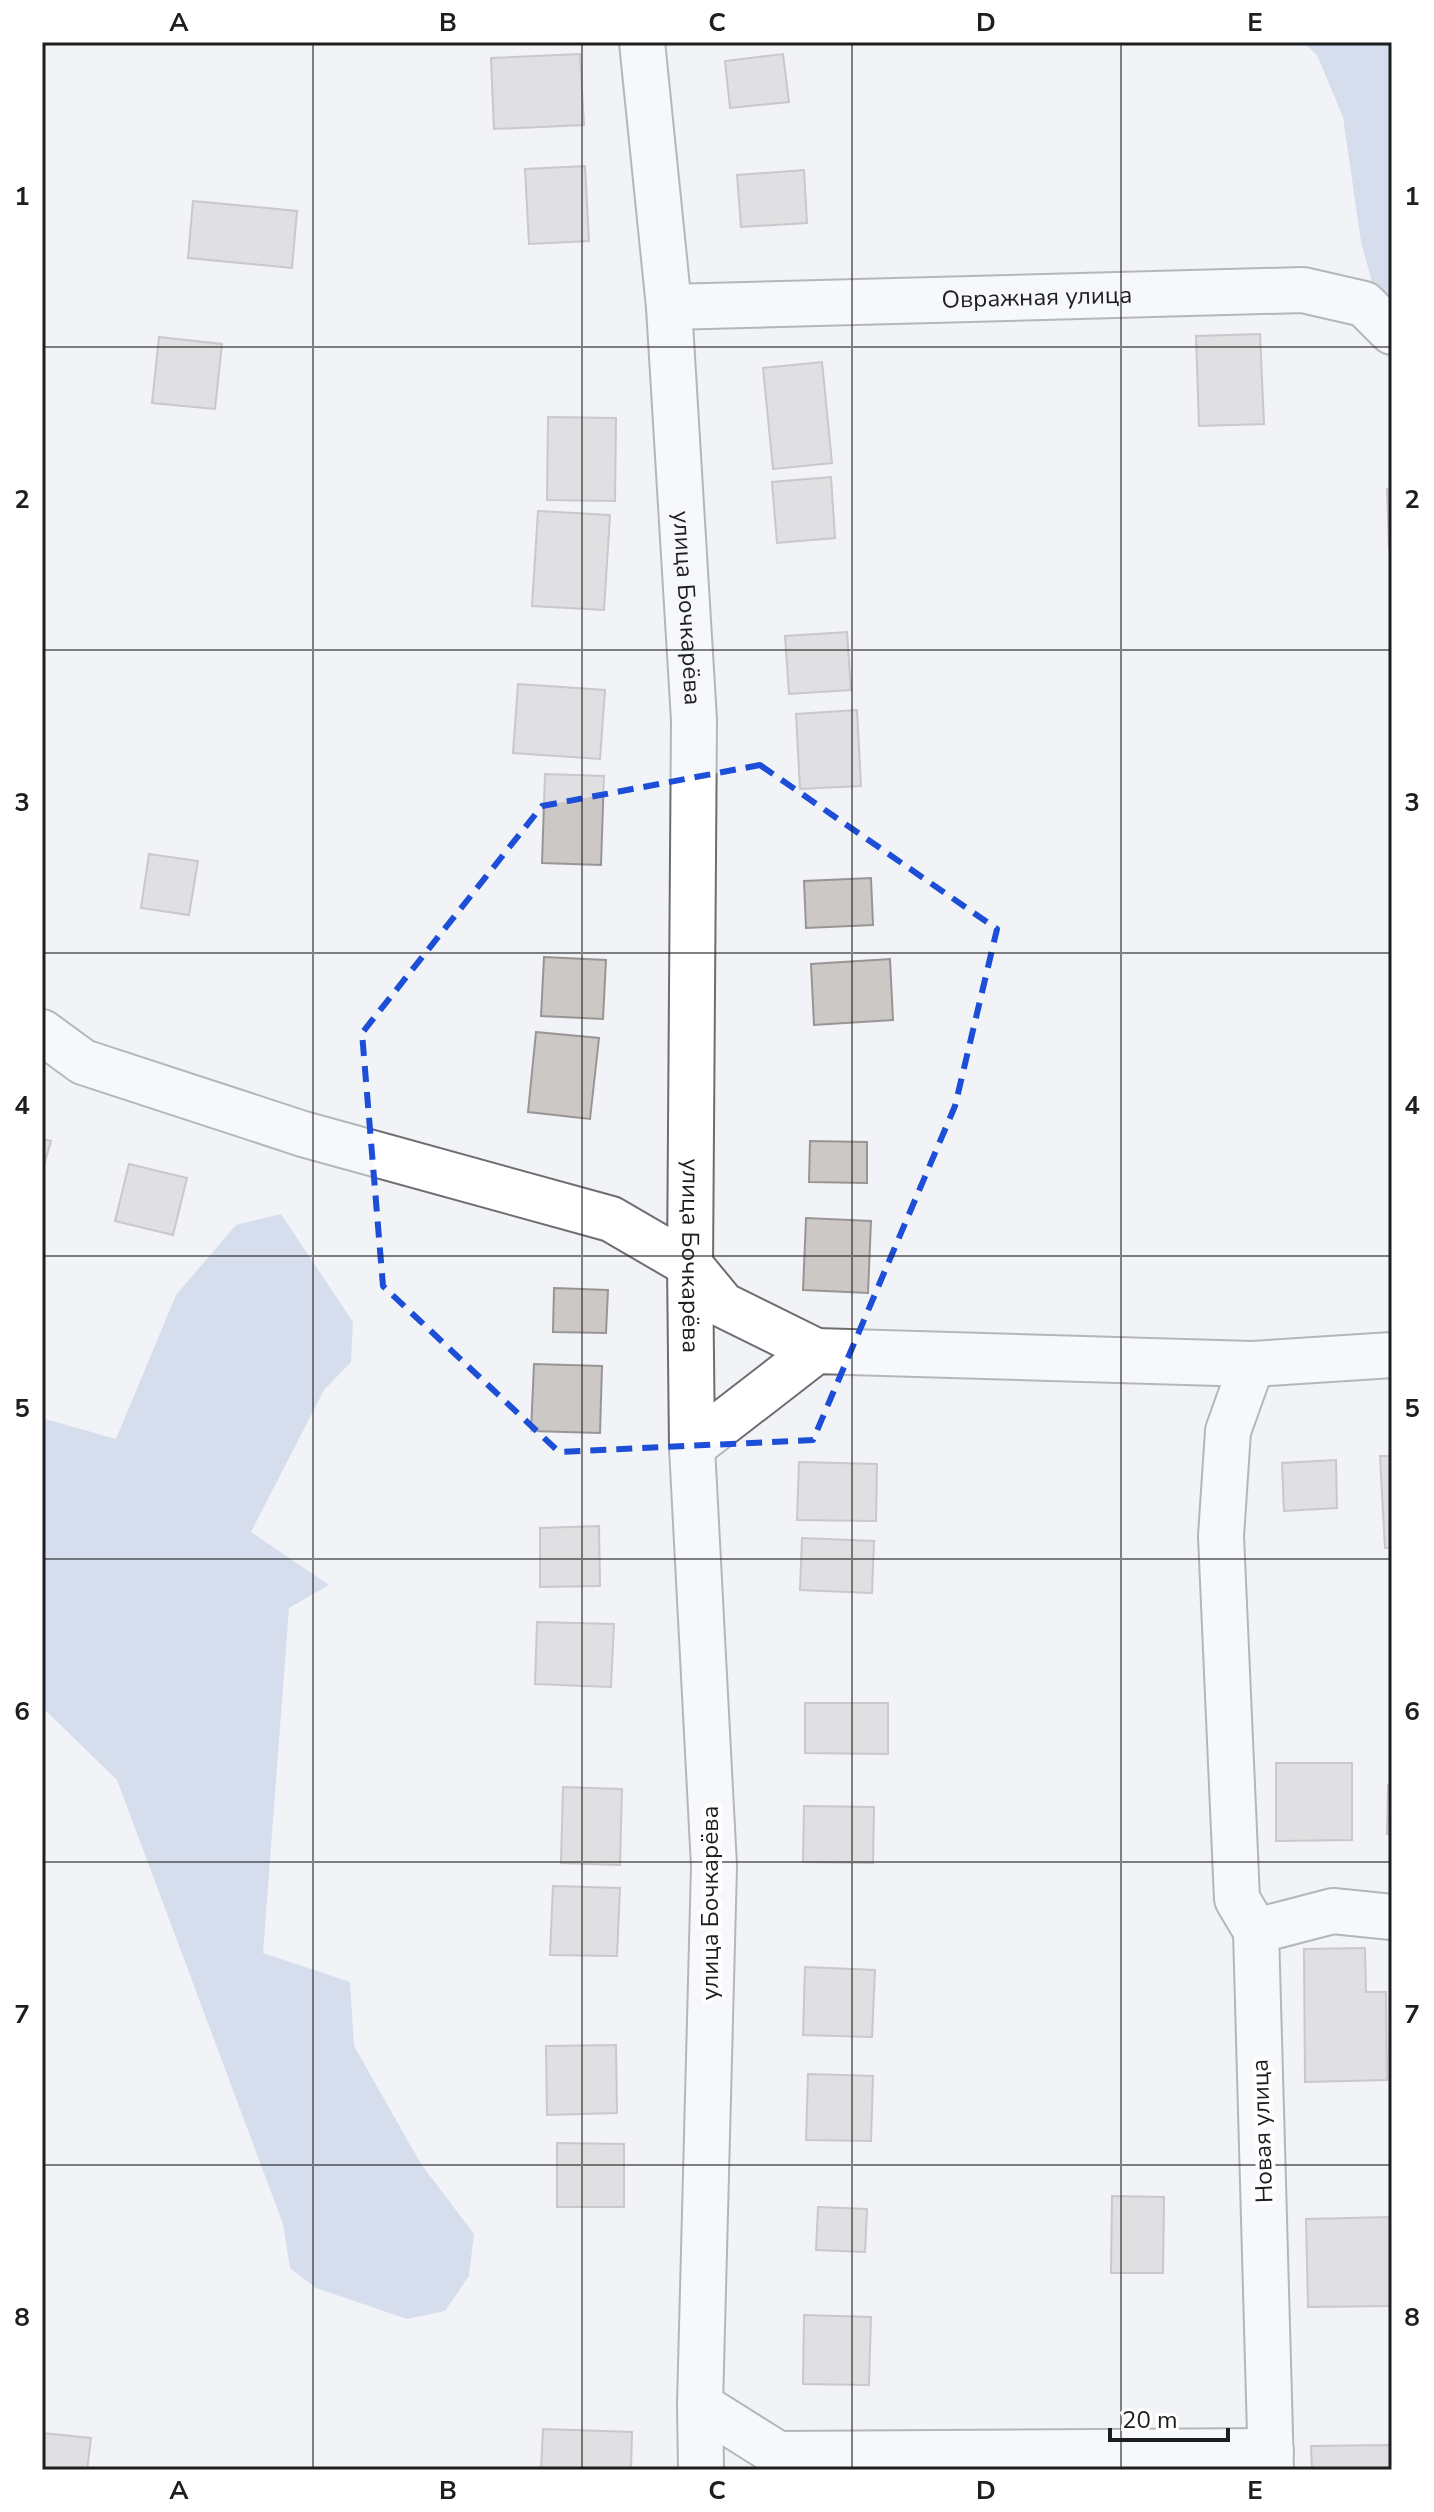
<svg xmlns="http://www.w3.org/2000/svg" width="1434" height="2512" font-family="'Nunito Sans',sans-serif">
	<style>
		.green { fill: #b5c5e1 }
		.building { fill: #ccc8c6; stroke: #999594; stroke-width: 2 }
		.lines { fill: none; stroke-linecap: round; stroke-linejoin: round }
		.minor-casing { stroke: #6d6e71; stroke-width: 48 }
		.minor { stroke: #fff; stroke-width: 44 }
		.marked { fill: none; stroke: #1d4ed8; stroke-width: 6; stroke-dasharray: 16 10; stroke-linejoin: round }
		.grid { fill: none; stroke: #1d1e1f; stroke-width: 2; stroke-opacity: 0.55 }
		.labels { text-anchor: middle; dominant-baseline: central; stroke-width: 8; stroke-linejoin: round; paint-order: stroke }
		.street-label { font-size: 24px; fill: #1d1e1f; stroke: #fff }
		.neatline { fill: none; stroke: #1d1e1f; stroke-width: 3 }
		.grid-label { font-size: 26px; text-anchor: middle; font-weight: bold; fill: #1d1e1f }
	</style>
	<rect width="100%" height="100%" fill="#f1f3f7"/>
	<!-- green -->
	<path class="green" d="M1303 42H1392V354L1361 242 1343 117 1317 55Z
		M281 1214 353 1322 351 1362 324 1390 251 1532 329 1585 289 1608 263 1953 350 1982 354 2046 421 2164 474 2234 469 2276 445 2311 407 2319 316 2288 290 2268 283 2224 117 1780 42 1707V1418L116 1439 176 1295 236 1225Z"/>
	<!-- building -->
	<path class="building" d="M580 54 584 125 494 129 491 58Z
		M783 54 789 102 730 108 725 61Z
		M585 166 589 241 529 244 525 169Z
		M804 170 807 223 741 227 737 175Z
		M193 201 297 211 292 268 188 258Z
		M1260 334 1264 424 1199 426 1196 336Z
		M159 337 222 344 215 409 152 403Z
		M822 362 832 463 773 469 763 368Z
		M548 417 616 418 615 501 547 500Z
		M831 477 835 538 777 543 772 482Z
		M1392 488V548H1389L1387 489Z
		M538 511 610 515 604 610 532 606Z
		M847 632 851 690 789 694 785 636Z
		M518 684 605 690 600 759 513 753Z
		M857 710 861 786 800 789 796 714Z
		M545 774 604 776 601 865 542 863Z
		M149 854 198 861 189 915 141 908Z
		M871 878 873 925 806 928 804 881Z
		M544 957 606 960 603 1019 541 1016Z
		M890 959 893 1020 814 1025 811 964Z
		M536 1032 599 1038 590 1119 528 1112Z
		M42 1139 51 1141 42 1172Z
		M810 1141 867 1142V1183L809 1182Z
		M129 1164 187 1178 173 1235 115 1221Z
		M806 1218 871 1221 868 1293 803 1290Z
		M554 1288 608 1290 606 1333 553 1332Z
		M534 1364 602 1366 600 1433 531 1431Z
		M1380 1456H1392V1548H1385Z
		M1336 1460 1337 1508 1284 1511 1282 1463Z
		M799 1462 877 1464 876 1521 797 1520Z
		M599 1526 600 1586 540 1587V1528Z
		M802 1538 874 1541 872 1593 800 1590Z
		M537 1622 614 1624 611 1687 535 1684Z
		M805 1703H888V1754L805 1753Z
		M1276 1763H1352V1840L1276 1841Z
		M1388 1785H1392V1834H1387Z
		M563 1787 622 1789 620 1865 561 1863Z
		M804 1806 874 1807 873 1863 803 1862Z
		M553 1886 620 1888 617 1956 550 1955Z
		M1365 1948 1366 1992H1386L1387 2080 1305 2082 1304 1949Z
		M805 1967 875 1970 872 2037 803 2035Z
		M616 2045 617 2113 547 2115 546 2046Z
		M808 2074 873 2076 871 2141 806 2140Z
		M557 2143 624 2144V2207H557Z
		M1112 2196 1164 2197 1163 2273H1111Z
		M818 2207 867 2209 865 2252 816 2250Z
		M1392 2217V2306L1308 2307 1306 2219Z
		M804 2315 871 2317 869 2385 803 2384Z
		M543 2429 632 2432 631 2470H541Z
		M42 2433 91 2438 87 2470H42Z
		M1392 2445V2470H1312L1311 2446Z"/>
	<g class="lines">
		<!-- minor casing -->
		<g class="minor-casing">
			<g id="minor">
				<path id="s1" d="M642 42 669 307 694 720 690 1265 692 1447 714 1866 700 2405 701 2470"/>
				<path id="s2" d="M669 307 1303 290 1364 304 1392 332"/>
				<path d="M42 1032 83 1062 303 1134 611 1219 690 1265 723 1305 816 1351"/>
				<path d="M1252 1364 1228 1431 1221 1536 1237 1899 1256 1931"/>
				<path d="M692 1447 816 1351 1252 1364 1392 1355"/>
				<path d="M700 2405 778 2454 1271 2451"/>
				<path d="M1271 2470 1256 1931 1333 1911 1392 1917"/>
			</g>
		</g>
		<!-- minor -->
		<use href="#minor" class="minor"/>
	</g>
	<!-- marked area -->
	<path d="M0 0H1434V2512H0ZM760 765 997 929 955 1106 813 1440 559 1452 383 1286 362 1033 542 806Z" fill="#f1f3f7" fill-opacity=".55" fill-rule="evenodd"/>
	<path class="marked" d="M760 765 997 929 955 1106 813 1440 559 1452 383 1286 362 1033 542 806Z"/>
	<!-- grid -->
	<path class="grid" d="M313 42V2470M582 42V2470M852 42V2470M1121 42V2470M42 347H1392M42 650H1392M42 953H1392M42 1256H1392M42 1559H1392M42 1862H1392M42 2165H1392"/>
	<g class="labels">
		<!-- street labels -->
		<g class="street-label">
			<text stroke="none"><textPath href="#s2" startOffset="368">Овражная улица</textPath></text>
			<text stroke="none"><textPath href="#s1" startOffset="568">улица Бочкарёва</textPath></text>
			<text stroke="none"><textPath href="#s1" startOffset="1216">улица Бочкарёва</textPath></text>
			<text transform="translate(710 1903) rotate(-90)">улица Бочкарёва</text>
			<text transform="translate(1262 2131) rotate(-92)">Новая улица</text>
		</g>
	</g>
	<!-- border -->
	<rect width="1434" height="2512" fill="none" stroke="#ffffff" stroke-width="88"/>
	<!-- scale -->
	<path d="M1110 2428v12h118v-12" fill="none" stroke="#1d1e1f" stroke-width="4"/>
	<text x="1122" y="2428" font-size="24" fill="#1d1e1f" stroke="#ffffff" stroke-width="6" paint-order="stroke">20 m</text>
	<rect x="44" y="44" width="1346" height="2424" class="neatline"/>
	<g class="grid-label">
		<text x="179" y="31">A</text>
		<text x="448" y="31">B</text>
		<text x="717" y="31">C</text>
		<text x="986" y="31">D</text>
		<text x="1255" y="31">E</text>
		<text x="22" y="205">1</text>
		<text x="1412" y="205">1</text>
		<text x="22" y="508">2</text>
		<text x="1412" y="508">2</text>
		<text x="22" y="811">3</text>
		<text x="1412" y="811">3</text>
		<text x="22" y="1114">4</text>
		<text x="1412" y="1114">4</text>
		<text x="22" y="1417">5</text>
		<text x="1412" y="1417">5</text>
		<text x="22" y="1720">6</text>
		<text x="1412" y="1720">6</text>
		<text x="22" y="2023">7</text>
		<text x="1412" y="2023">7</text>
		<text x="22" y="2326">8</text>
		<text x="1412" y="2326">8</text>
		<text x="179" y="2499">A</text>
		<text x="448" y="2499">B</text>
		<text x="717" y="2499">C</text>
		<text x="986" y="2499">D</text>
		<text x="1255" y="2499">E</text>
	</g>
</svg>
